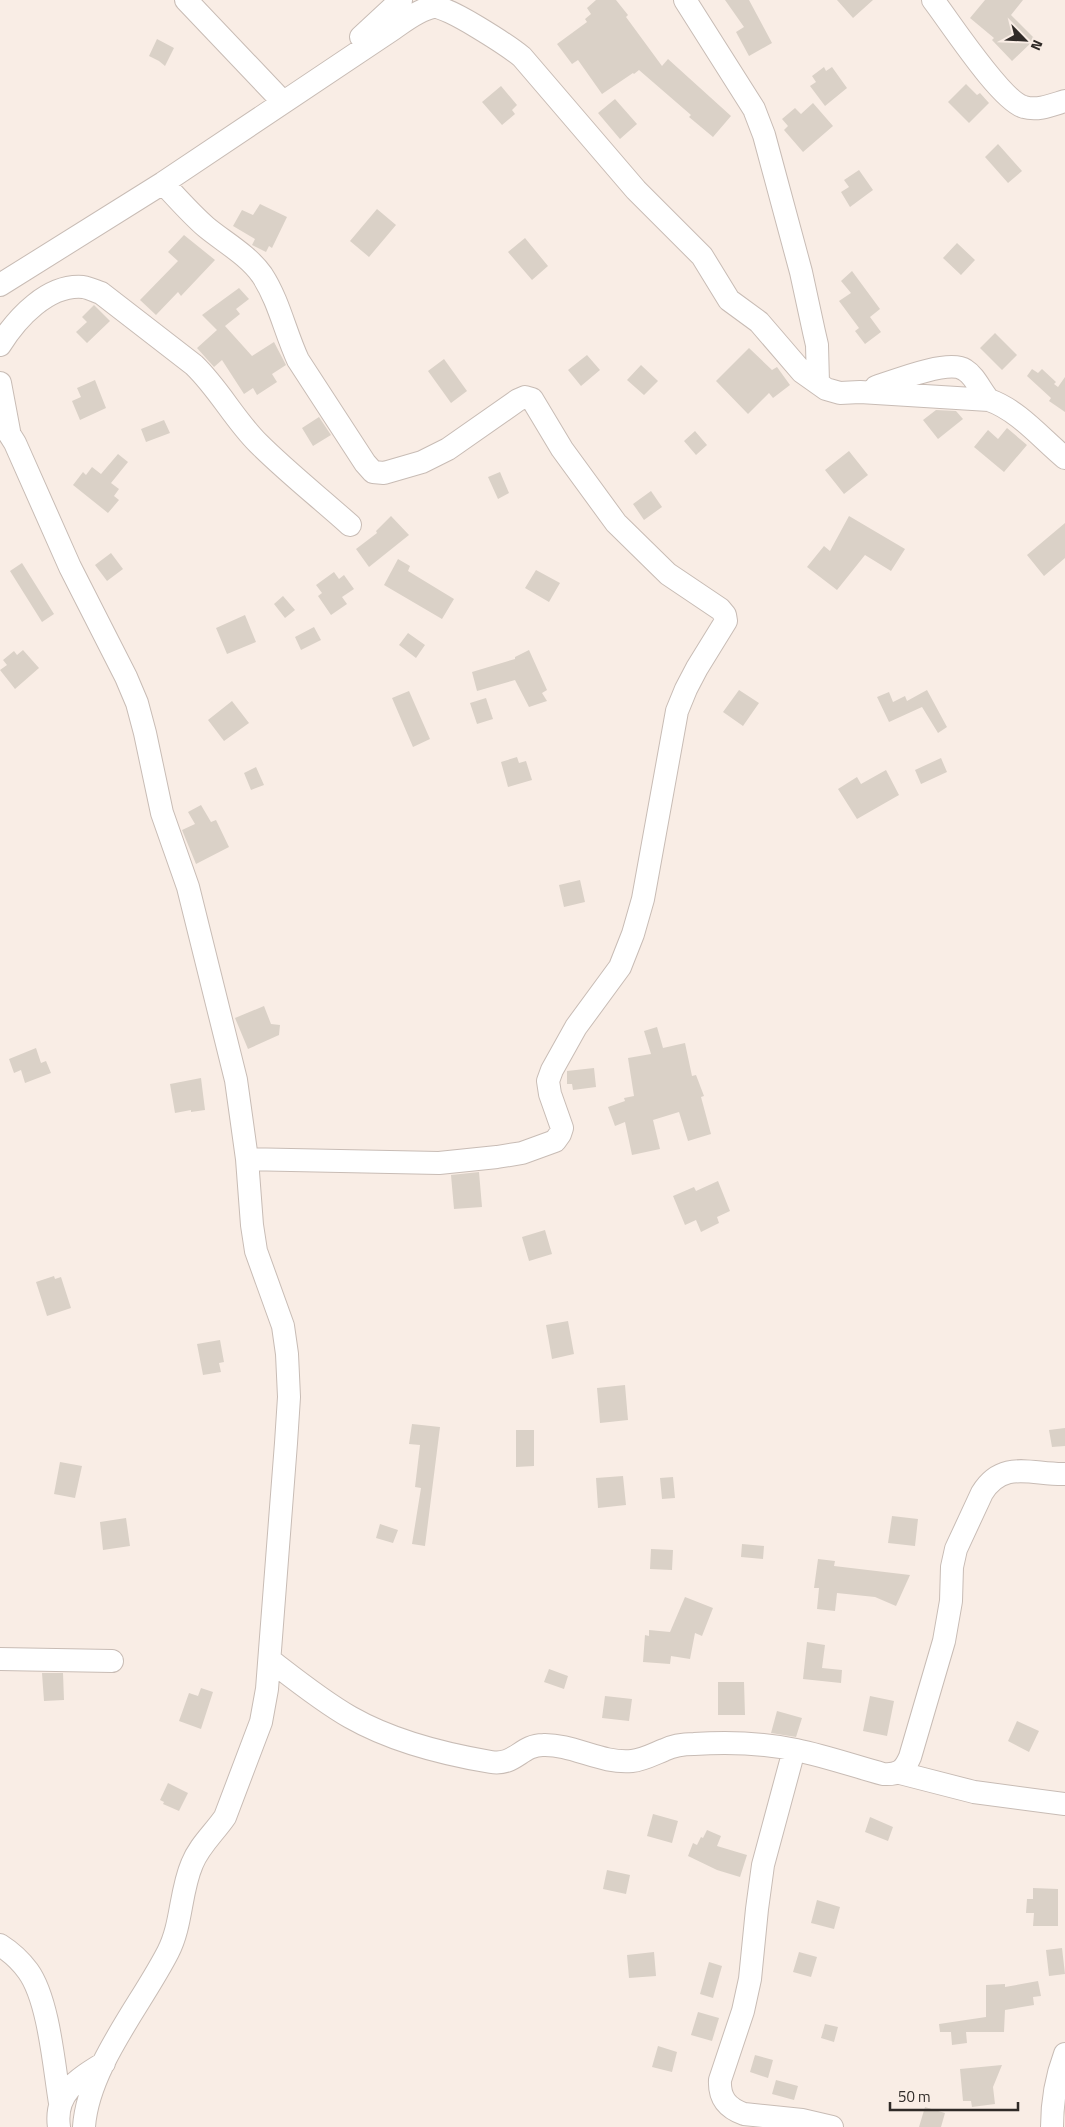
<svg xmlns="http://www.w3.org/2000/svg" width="1065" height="2127" font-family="'Titillium Web',sans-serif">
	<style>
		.building { fill: #dad1c7 }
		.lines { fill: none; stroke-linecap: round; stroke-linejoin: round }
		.minor-casing { stroke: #c8bcb5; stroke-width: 24 }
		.minor { stroke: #fff; stroke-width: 22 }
	</style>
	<rect width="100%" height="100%" fill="#f9ede5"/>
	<!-- building -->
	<path class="building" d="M596 0H616L628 15 626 17 662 66 668 59 731 116 713 137 689 117 691 115 639 70 634 74 633 73 602 94 578 60 572 64 557 44 587 22 585 19 591 14 587 8Z
		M725 0H749L772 43 749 56 736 32 744 27Z
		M837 0H873L853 18Z
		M985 0H1023L1011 15 1035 39 1012 61 992 40 994 38 970 18Z
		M157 39 174 48 165 66 159 61 149 56Z
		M824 67 826 71 832 67 847 88 825 106 810 86 816 82 812 76Z
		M966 84 977 95 980 93 989 103 969 123 948 102Z
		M501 86 517 105 512 110 515 114 502 125 482 102Z
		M615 99 637 124 620 139 598 113Z
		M813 103 833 126 803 152 784 130 788 126 782 119 795 108 801 114Z
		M998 144 1022 171 1008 183 985 157Z
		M859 170 873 190 850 207 841 192 849 187 844 180Z
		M260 204 287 217 272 248 269 246 266 252 252 245 255 239 233 226 242 210 253 215Z
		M377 209 396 225 369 257 350 241Z
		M184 235 215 260 181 296 178 292 156 315 140 300 178 261 168 252Z
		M525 238 548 266 532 280 508 252Z
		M957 243 975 260 961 275 943 258Z
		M852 271 880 309 870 317 881 332 865 344 855 331 859 328 839 301 851 293 841 281Z
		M239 288 249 299 236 309 240 314 225 326 252 356 274 342 286 365 272 374 277 382 257 395 253 388 244 394 222 360 214 367 197 348 217 330 202 315Z
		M94 305 110 321 87 343 76 332 87 322 82 317Z
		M995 333 1017 355 1002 370 980 348Z
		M749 348 772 370 777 367 790 385 773 398 769 393 748 414 716 381Z
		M587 355 600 370 581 386 568 370Z
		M444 359 467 391 451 403 428 371Z
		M641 365 658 381 644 395 627 380Z
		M1032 369 1038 373 1042 369 1056 382 1054 384 1058 387 1065 377V412L1049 401 1051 398 1027 376Z
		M95 380 106 408 80 420 72 401 81 397 77 388Z
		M936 410 956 411 963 419 938 439 923 420Z
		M319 417 331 435 313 446 302 428Z
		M164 420 170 433 146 442 141 429Z
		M1007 428 1027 445 1004 472 974 447 988 430 998 439Z
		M695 431 707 445 696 455 684 441Z
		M849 451 868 475 844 494 825 470Z
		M118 454 128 462 111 483 119 489 114 496 119 500 108 513 73 485 83 472 86 475 92 467 101 474Z
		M500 472 509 493 498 499 488 477Z
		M651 491 662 507 644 520 633 504Z
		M391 516 409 535 369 567 356 549 377 533 376 531Z
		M849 516 905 549 891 571 865 555 837 590 807 567 824 546 830 551Z
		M1065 523V558L1044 576 1027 555Z
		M111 553 123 569 107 581 95 565Z
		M398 559 410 566 408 571 454 599 442 619 384 585Z
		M22 563 54 614 42 622 10 571Z
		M536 570 560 583 549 602 525 588Z
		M334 572 339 579 344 575 354 589 342 597 347 604 331 615 318 596 322 593 316 585Z
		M283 596 295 610 285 618 274 604Z
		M245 615 256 642 227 654 216 628Z
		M314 627 321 640 301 650 295 637Z
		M408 633 425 645 416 658 399 645Z
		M23 650 39 668 15 689 0 670 7 665 3 660 14 651 17 655Z
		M529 650 547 690 542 693 547 701 529 707 515 680 477 691 472 672 515 659V657Z
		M739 690 759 703 743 726 723 712Z
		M927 690 947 727 938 733 922 707 889 722 877 697 889 692 893 702 905 696 907 701Z
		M409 691 430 739 413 747 392 698Z
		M486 698 493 719 477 724 470 703Z
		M232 701 249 723 224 741 208 720Z
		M517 757 519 763 526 761 532 780 508 787 501 762Z
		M941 758 947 772 921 784 915 770Z
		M256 767 264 785 251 790 244 773Z
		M886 770 899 795 857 819 838 789 857 777 861 784Z
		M201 805 211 822 216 820 229 847 196 864 182 830 195 824 188 812Z
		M580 880 585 902 564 907 559 885Z
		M264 1006 271 1024 280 1025 279 1035 248 1049 235 1018Z
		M657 1027 663 1048 685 1043 692 1076 696 1075 704 1096 701 1097 711 1134 688 1141 679 1112 653 1120 660 1149 632 1155 625 1122 615 1126 608 1107 625 1101 624 1098 634 1096 628 1058 651 1054 644 1031Z
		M36 1048 41 1063 46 1061 51 1073 25 1083 21 1070 14 1073 9 1059Z
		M594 1068 596 1087 573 1090 572 1084H567V1071Z
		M201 1078 205 1110 191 1112V1110L175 1113 170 1084Z
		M479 1172 482 1207 454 1209 451 1175Z
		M718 1181 730 1211 717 1217 719 1223 701 1232 696 1220 685 1225 673 1196 694 1187 696 1191Z
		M545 1230 552 1254 529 1261 522 1237Z
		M54 1276 55 1279 61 1277 71 1308 47 1316 36 1282Z
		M568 1321 574 1354 552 1359 546 1325Z
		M220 1340 224 1362 219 1363 221 1372 203 1375 197 1344Z
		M625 1385 628 1420 600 1423 597 1388Z
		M412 1424 440 1427 425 1546 412 1544 421 1488 415 1487 420 1445 409 1444Z
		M1065 1428V1446L1052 1447 1049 1430Z
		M516 1430H534V1466L516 1467Z
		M60 1462 82 1466 75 1498 54 1494Z
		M623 1476 626 1505 598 1508 596 1478Z
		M673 1477 675 1498 662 1499 660 1478Z
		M892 1516 918 1519 915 1546 888 1543Z
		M126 1518 130 1546 103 1550 100 1522Z
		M380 1524 398 1530 393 1543 376 1538Z
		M742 1544 764 1546 763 1559 741 1557Z
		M651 1549 673 1550 672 1570 650 1569Z
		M818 1559 835 1561 834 1566 910 1575 896 1606 875 1597 837 1593 835 1611 817 1609 819 1588H814Z
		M685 1597 713 1608 702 1636 695 1633 690 1659 671 1656 670 1664 643 1662 645 1635 649 1636V1630L670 1632Z
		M807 1642 825 1645 822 1668 842 1670 841 1683 803 1679Z
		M549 1669 568 1676 564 1689 544 1682Z
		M42 1673H63L64 1700 44 1701Z
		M718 1682H744L745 1715H718Z
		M201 1688 213 1692 201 1729 179 1721 189 1693 198 1696Z
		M605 1696 632 1699 629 1721 602 1718Z
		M870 1696 894 1701 887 1736 863 1731Z
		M777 1711 802 1718 796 1737 771 1733Z
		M1017 1721 1039 1731 1029 1752 1008 1741Z
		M168 1783 188 1793 179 1811 163 1804 164 1802 160 1800Z
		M653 1814 678 1821 672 1843 647 1836Z
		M870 1817 893 1827 888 1841 865 1832Z
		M707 1830 721 1836 717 1846 747 1855 740 1877 717 1870 688 1856 693 1843 697 1845 701 1837 703 1838Z
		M607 1870 630 1875 626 1894 603 1889Z
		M1033 1888 1058 1889V1926H1033L1034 1913H1026L1027 1899H1033Z
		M817 1900 840 1907 834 1929 811 1923Z
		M1062 1948 1065 1974 1049 1976 1046 1950Z
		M654 1952 656 1976 629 1978 627 1955Z
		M799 1952 817 1957 811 1977 793 1972Z
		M709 1962 722 1966 713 1998 700 1994Z
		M1038 1981 1041 1996 1033 1997 1034 2005 1005 2010 1004 2032H966L967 2043 952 2045 951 2032H940L939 2024 986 2017V1985L1005 1984V1987Z
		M698 2012 719 2018 712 2041 691 2035Z
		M825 2024 838 2027 834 2042 821 2038Z
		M658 2046 677 2052 672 2072 652 2067Z
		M755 2055 773 2060 768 2078 750 2072Z
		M1002 2065 993 2087 995 2104 972 2107 971 2101H963L960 2069Z
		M776 2080 798 2086 794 2100 772 2094Z
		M925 2107 945 2113 941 2127H919Z"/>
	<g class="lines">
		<!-- minor casing -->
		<g class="minor-casing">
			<path id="minor" d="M186 0 283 102
				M685 0 754 109 764 135 801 272 814 332 817 345 818 383
				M933 0C950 22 1001 101 1024 107 1038 111 1052 105 1065 101
				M361 37 401 0
				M163 183C177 198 191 214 206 227 224 242 248 255 262 275 279 301 285 332 298 360L365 463 373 472 384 473 422 462 448 449 518 400 525 397 532 399 562 449 616 523 668 574 720 609 725 615 726 621 697 668 686 689 677 711 643 899 633 934 620 967 576 1027 552 1070 548 1081 550 1094 562 1128 560 1134 555 1141 522 1153 497 1157 439 1163 247 1159
				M0 285 163 183 393 29C405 21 418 10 433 7 445 4 510 47 522 57L636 190 702 256 729 300 759 322 802 372 826 389 840 393 860 392 989 400C1018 410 1041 438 1065 458
				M0 345C17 318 48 284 83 287 89 288 95 291 101 293L194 365C219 389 234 419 258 443 287 472 320 498 350 525
				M0 383 9 431
				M876 387C894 381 949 359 965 370 975 376 981 391 989 400
				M0 419 15 443 70 567 126 677 137 703 145 733 162 813 188 887 236 1080 247 1159 252 1225 256 1251 283 1326 287 1354 289 1397 286 1443 267 1689 261 1722 225 1817C214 1833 199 1846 192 1864 180 1892 182 1925 168 1952 141 2005 88 2067 84 2127
				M0 1659 112 1661
				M270 1660C296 1680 322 1701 350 1717 392 1741 443 1754 491 1762 515 1766 521 1745 543 1745 573 1744 601 1764 632 1761 643 1760 654 1754 664 1750 672 1746 684 1744 694 1744 726 1742 764 1743 796 1750 825 1756 854 1766 883 1774 898 1775 904 1771 910 1757L944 1641 951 1601 952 1567 956 1549 982 1493C1003 1459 1032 1475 1065 1474
				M794 1750 763 1865 757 1909 750 1979 743 2011 720 2080C719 2098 727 2108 744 2114L802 2120 832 2127
				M900 1773 974 1792 1065 1804
				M0 1945C11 1952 20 1960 28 1971 49 2000 54 2067 60 2103
				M59 2127C54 2093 78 2079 104 2063
				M1052 2127C1052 2101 1056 2078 1065 2054"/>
		</g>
		<!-- minor -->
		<use href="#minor" class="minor"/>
	</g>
	<!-- north arrow -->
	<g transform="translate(1025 40) rotate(114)" stroke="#f9ede5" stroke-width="4" paint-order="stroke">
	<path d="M0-4L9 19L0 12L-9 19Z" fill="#2f2a27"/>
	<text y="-8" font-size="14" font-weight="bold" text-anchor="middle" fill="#2f2a27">N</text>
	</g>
	<!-- scale -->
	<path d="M890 2102v8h128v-8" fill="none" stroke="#2f2a27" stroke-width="2.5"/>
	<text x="898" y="2102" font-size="15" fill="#2f2a27" stroke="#f9ede5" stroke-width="4" paint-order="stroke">50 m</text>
</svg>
